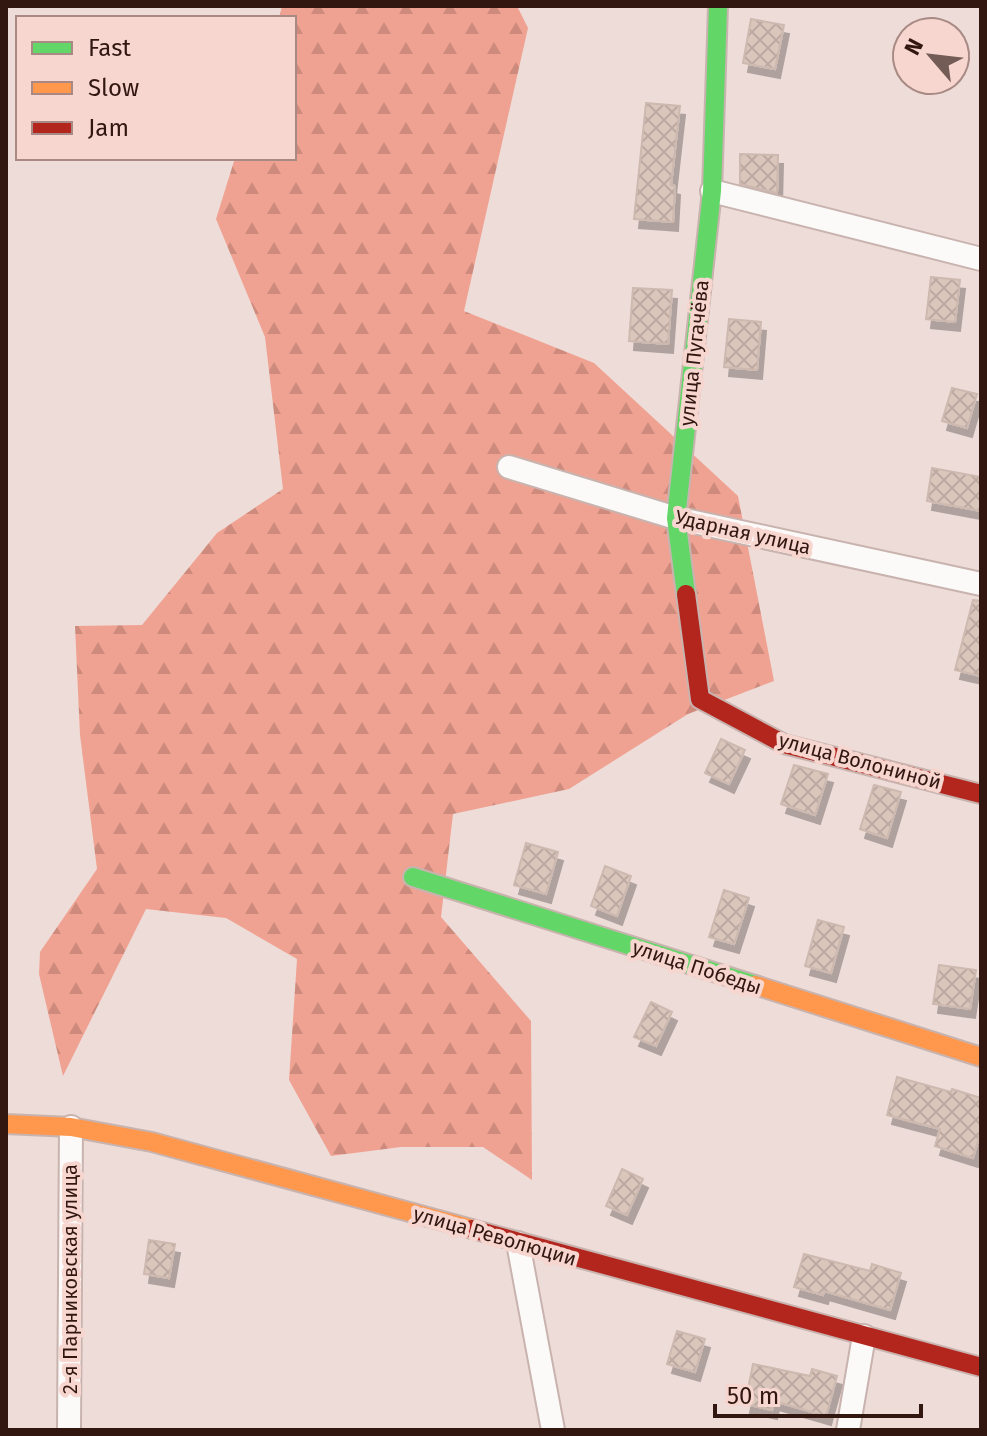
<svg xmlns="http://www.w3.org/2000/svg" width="987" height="1436" font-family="'Fira Sans',sans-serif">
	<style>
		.forest { fill: url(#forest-firs) }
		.building { fill: url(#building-cross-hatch); stroke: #cdb9af; stroke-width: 2; filter: url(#shadow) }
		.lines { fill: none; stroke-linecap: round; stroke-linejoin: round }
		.street-casing { stroke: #c8b3ae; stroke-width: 26 }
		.fast-casing { stroke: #c8b3ae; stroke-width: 22 }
		.slow-casing { stroke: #c8b3ae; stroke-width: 22 }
		.jam-casing { stroke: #c8b3ae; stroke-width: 22 }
		.street { stroke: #fcfaf9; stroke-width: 22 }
		.fast { stroke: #63d668; stroke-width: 18 }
		.slow { stroke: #ff974d; stroke-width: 18 }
		.jam { stroke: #b3261e; stroke-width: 18 }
		.labels { text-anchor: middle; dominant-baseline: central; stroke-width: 8; stroke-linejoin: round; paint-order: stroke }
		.street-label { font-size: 20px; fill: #321610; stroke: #f6d6cf }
	</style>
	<defs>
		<pattern id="forest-firs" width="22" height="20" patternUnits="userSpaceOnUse" patternTransform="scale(2)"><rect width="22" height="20" fill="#f0a292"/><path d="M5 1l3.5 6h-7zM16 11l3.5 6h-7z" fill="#ce8b7d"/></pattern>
		<pattern id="building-cross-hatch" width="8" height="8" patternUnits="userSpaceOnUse" patternTransform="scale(2)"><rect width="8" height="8" fill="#dbc6bc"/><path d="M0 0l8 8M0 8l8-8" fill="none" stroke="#bca9a1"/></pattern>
		<filter id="shadow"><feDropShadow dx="5" dy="9" stdDeviation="0" flood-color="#0004"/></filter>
	</defs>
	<rect width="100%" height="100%" fill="#eddcd8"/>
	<!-- forest -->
	<path class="forest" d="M282 6H517L528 28 464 311 594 363 738 496 774 681 688 714 569 789 453 814 441 917 531 1021 532 1180 483 1147H401L331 1156 289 1080 297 959 226 918 146 909 63 1076 39 974 40 952 97 869 80 735 75 626 142 625 217 533 283 489 265 337 216 219 235 158H294V18H279Z"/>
	<!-- building -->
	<path class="building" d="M751 19 784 25 775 69 743 63Z
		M646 103 680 106 671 185 675 186 673 222 634 219Z
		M740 154 778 155 777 193 740 184Z
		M931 277 960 280 955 322 926 319Z
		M633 288 672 290 668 344 629 341Z
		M729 319 761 322 757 370 724 367Z
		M952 388 977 394 967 428 942 421Z
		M932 468 981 477V511L927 501Z
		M973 600 981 601V676L955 670Z
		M721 739 745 750 729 784 705 773Z
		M794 765 828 774 815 815 781 804Z
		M874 785 901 792 887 838 860 829Z
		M526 843 558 852 546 894 514 885Z
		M605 866 631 876 617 916 591 906Z
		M724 890 749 898 734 944 709 937Z
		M818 920 844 927 831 973 805 966Z
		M939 965 976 970 970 1009 933 1004Z
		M651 1002 672 1012 656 1046 634 1037Z
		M897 1077 951 1092 952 1089 981 1098V1130L973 1158 935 1146 940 1129 887 1115Z
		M622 1169 643 1179 627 1215 606 1206Z
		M149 1240 175 1244 169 1278 144 1274Z
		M804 1254 870 1271 872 1264 901 1273 890 1310 824 1291 823 1295 794 1287Z
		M677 1331 705 1339 695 1372 667 1364Z
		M753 1364 810 1376 812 1369 837 1376 826 1416 774 1401 772 1410 745 1404Z"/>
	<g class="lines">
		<!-- street casing -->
		<g class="street-casing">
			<path id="street" d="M712 191 981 259
				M509 467 676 518 981 584
				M518 1243 553 1430
				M69 1430 71 1127
				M848 1430 864 1336"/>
		</g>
		<!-- fast casing -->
		<g class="fast-casing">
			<path id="fast" d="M686 594 676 518 712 191 718 6
				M413 877 755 985"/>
		</g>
		<!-- slow casing -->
		<g class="slow-casing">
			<path id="slow" d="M755 985 981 1057
				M6 1124 71 1127 152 1142 472 1229"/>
		</g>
		<!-- jam casing -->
		<g class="jam-casing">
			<path id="jam" d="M686 594 700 699 784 744 981 794
				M472 1229 981 1367"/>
		</g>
		<!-- street -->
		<use href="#street" class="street"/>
		<!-- fast -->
		<use href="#fast" class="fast"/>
		<!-- slow -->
		<use href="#slow" class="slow"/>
		<!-- jam -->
		<use href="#jam" class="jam"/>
	</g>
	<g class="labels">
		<!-- street labels -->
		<g class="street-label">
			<text transform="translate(694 353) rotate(-84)">улица Пугачёва</text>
			<text transform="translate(743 532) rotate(13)">Ударная улица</text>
			<text transform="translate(860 761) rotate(15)">улица Волониной</text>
			<text transform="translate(697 967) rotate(18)">улица Победы</text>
			<text transform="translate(495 1236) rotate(16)">улица Революции</text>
			<text transform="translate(70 1279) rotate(-90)">2-я Парниковская улица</text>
		</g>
	</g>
	<!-- border -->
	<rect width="987" height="1436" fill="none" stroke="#321610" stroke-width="16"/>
	<!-- legend -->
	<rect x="16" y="16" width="280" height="144" fill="#f6d6cf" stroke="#a88983" stroke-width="2"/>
	<rect x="32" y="42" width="40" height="12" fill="#63d668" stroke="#a88983" stroke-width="2"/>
	<text x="88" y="56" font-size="24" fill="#321610">Fast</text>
	<rect x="32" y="82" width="40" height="12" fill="#ff974d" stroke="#a88983" stroke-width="2"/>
	<text x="88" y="96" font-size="24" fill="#321610">Slow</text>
	<rect x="32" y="122" width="40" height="12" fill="#b3261e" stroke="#a88983" stroke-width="2"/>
	<text x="88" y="136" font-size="24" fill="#321610">Jam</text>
	<!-- north arrow -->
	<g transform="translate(931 56) rotate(298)"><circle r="38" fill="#f6d6cf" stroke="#a88983" stroke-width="2"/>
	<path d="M0-6L14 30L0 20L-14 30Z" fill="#735b56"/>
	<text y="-12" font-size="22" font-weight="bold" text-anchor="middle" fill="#321610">N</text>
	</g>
	<!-- scale -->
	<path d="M715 1404v12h206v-12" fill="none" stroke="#321610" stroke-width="4"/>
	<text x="727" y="1404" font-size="24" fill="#321610" stroke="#f6d6cf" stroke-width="6" paint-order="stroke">50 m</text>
</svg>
